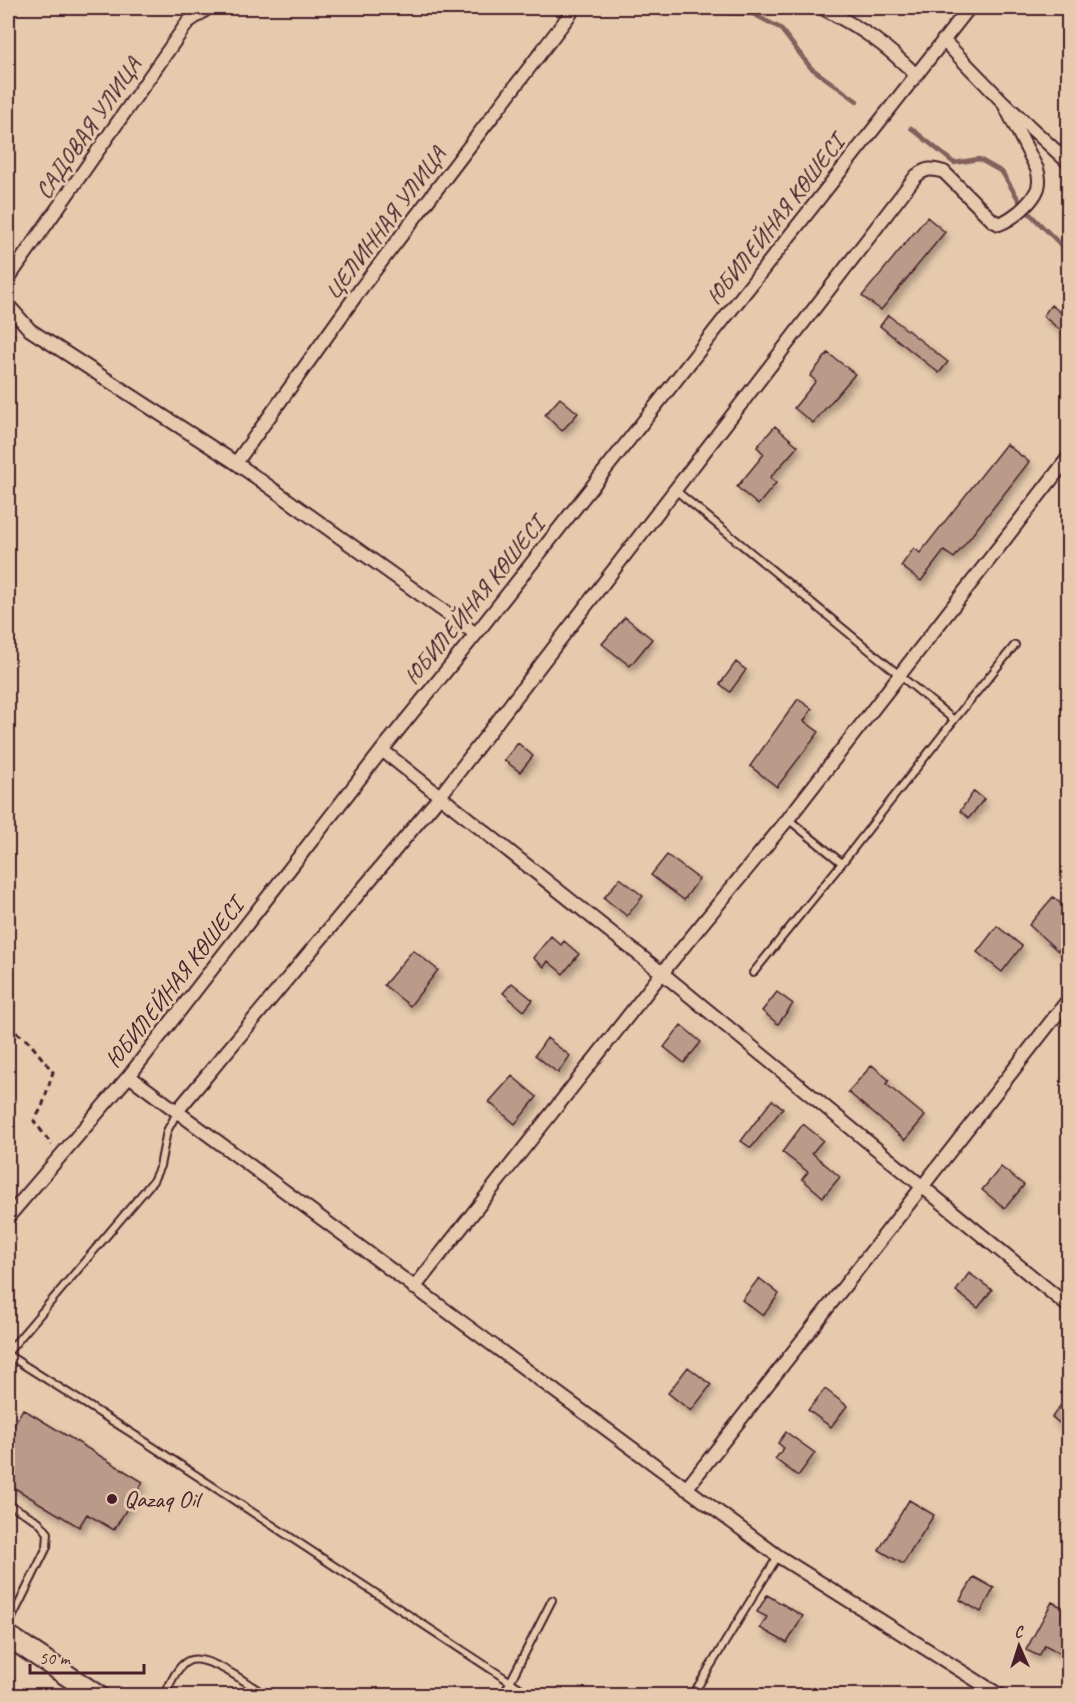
<svg xmlns="http://www.w3.org/2000/svg" width="1076" height="1703" font-family="Caveat,sans-serif">
	<style>
		.lines { fill: none; stroke-linecap: round; stroke-linejoin: round }
		.stream { stroke: #845f5c; stroke-width: 4.5 }
		.building { fill: #ba9b89; stroke: #4a1f2b; stroke-width: 1.5; filter: url(#shadow) }
		.service-casing { stroke: #4a1f2b; stroke-width: 10 }
		.minor-casing { stroke: #4a1f2b; stroke-width: 16 }
		.trunk-casing { stroke: #4a1f2b; stroke-width: 24 }
		.path { stroke: #4a1f2b; stroke-width: 3; stroke-dasharray: 6 4.5; stroke-linecap: butt }
		.service { stroke: #e5caad; stroke-width: 6 }
		.minor { stroke: #e5caad; stroke-width: 12 }
		.trunk { stroke: #e5caad; stroke-width: 20 }
		.poi-dot { fill: #4a1f2b; stroke: #e5caad; stroke-width: 2 }
		.labels { text-anchor: middle; dominant-baseline: central; stroke-width: 6; stroke-linejoin: round; paint-order: stroke }
		.street-label { font-size: 24px; fill: #4a1f2b; stroke: #e5caad }
		.poi-label { font-size: 24px; fill: #4a1f2b; stroke: #e5caad; text-anchor: start }
	</style>
	<defs>
		<filter id="shadow"><feDropShadow dx="3.5" dy="5.5" stdDeviation="3" flood-color="#0004"/></filter>
	</defs>
	<rect width="100%" height="100%" fill="#e5caad"/>
	<filter id="ink" filterUnits="userSpaceOnUse"><feTurbulence type="fractalNoise" baseFrequency=".0167" numOctaves="2"/><feDisplacementMap in="SourceGraphic" scale="12" xChannelSelector="R" yChannelSelector="G"/><feConvolveMatrix kernelMatrix="1 2 1 2 8 2 1 2 1" color-interpolation-filters="sRGB"/></filter>
	<g filter="url(#ink)">
		<g class="lines">
			<!-- stream -->
			<path class="stream" d="M709 8 726 13 753 14 780 28 811 68 857 101
				M911 128 954 163 979 159 1002 172 1023 207 1059 243 1068 259"/>
		</g>
		<!-- building -->
		<path class="building" d="M927 217 945 232 881 310 862 296Z
			M1051 305 1068 318V336L1043 316Z
			M888 315 948 362 939 373 880 326Z
			M828 353 855 374 813 423 794 408 816 381 810 376Z
			M560 398 578 413 562 431 545 415Z
			M775 426 798 446 770 478 776 483 758 505 737 487 764 454 757 447Z
			M1006 444 1029 462 954 558 944 551 921 581 901 566 914 548 920 553Z
			M625 617 652 639 630 666 602 644Z
			M736 662 746 670 730 692 720 684Z
			M798 699 812 709 804 721 819 732 777 787 750 766Z
			M518 743 533 756 520 772 504 760Z
			M974 791 984 799 969 818 960 811Z
			M667 855 699 879 684 900 651 875Z
			M620 878 643 896 627 916 604 898Z
			M1053 897 1068 910V939L1058 951 1029 925Z
			M997 926 1022 946 1002 972 977 952Z
			M551 936 561 945 564 941 579 954 563 974 548 961 544 967 533 958Z
			M413 950 438 970 410 1006 384 985Z
			M512 983 533 1000 524 1011 503 993Z
			M777 992 793 1004 778 1024 762 1011Z
			M681 1025 701 1042 684 1063 664 1047Z
			M547 1038 570 1056 558 1073 535 1055Z
			M872 1065 889 1080 886 1084 925 1116 905 1140 848 1092Z
			M512 1076 537 1097 515 1124 489 1102Z
			M772 1100 783 1108 751 1148 741 1141Z
			M803 1124 823 1140 812 1153 840 1177 823 1197 802 1179 808 1172 782 1152Z
			M1001 1167 1024 1185 1005 1208 982 1190Z
			M969 1273 992 1290 978 1308 956 1291Z
			M759 1278 779 1294 763 1316 742 1300Z
			M688 1367 711 1385 691 1411 668 1393Z
			M825 1389 847 1406 831 1427 808 1410Z
			M1068 1395V1430L1052 1417Z
			M23 1409 143 1482 114 1530 87 1514 79 1527 8 1484V1435Z
			M786 1432 815 1453 798 1476 775 1459 784 1448 778 1443Z
			M909 1500 934 1515 903 1564 879 1550Z
			M974 1577 994 1588 981 1612 960 1600Z
			M767 1595 803 1616 787 1643 760 1628 767 1617 757 1612Z
			M1052 1602 1068 1610V1639L1061 1654 1045 1645 1039 1656 1026 1650Z"/>
		<g class="lines">
			<!-- service casing -->
			<g class="service-casing">
				<path id="service" d="M674 489 954 720
					M842 863 954 720 1015 645
					M753 973 842 863 788 819
					M8 1352 153 1181 160 1166 167 1131 178 1111
					M8 1355 144 1441 532 1696
					M8 1504 38 1521 48 1533 47 1547 8 1626
					M164 1696C170 1685 176 1667 188 1661 206 1652 251 1686 267 1696
					M503 1696 552 1600
					M692 1696 778 1556"/>
			</g>
			<!-- minor casing -->
			<g class="minor-casing">
				<path id="minor" d="M822 8C861 28 884 43 916 75
					M943 40 1003 102 1068 162
					M8 279 188 22 208 8
					M8 305 30 330 236 463 476 634
					M236 463 362 287 571 13
					M382 750 662 973 1068 1306
					M129 1076 778 1556 1001 1696
					M178 1110 440 796 916 176C926 168 932 168 944 172L992 220 999 224C1013 219 1033 202 1038 188 1040 181 1039 175 1037 169L1003 102
					M8 1217 129 1076 382 750 476 634 969 8
					M414 1288 662 973 788 819 1068 458
					M686 1489 1068 1000"/>
			</g>
			<!-- trunk casing -->
			<g class="trunk-casing">
				<path id="trunk" d="M8 1636 98 1696"/>
			</g>
			<!-- path -->
			<path class="path" d="M8 355 15 334
				M8 1026 29 1042 53 1072 42 1107 34 1121 52 1145"/>
			<!-- service -->
			<use href="#service" class="service"/>
			<!-- minor -->
			<use href="#minor" class="minor"/>
			<!-- trunk -->
			<use href="#trunk" class="trunk"/>
		</g>
	</g>
	<!-- markers -->
	<circle class="poi-dot" cx="112" cy="1499" r="6"/>
	<g class="labels">
		<!-- street labels -->
		<g class="street-label">
			<text transform="translate(88 128) rotate(-55)">САДОВАЯ УЛИЦА</text>
			<text transform="translate(775 220) rotate(-52)">ЮБИЛЕЙНАЯ КӨШЕСІ</text>
			<text transform="translate(385 223) rotate(-53)">ЦЕЛИННАЯ УЛИЦА</text>
			<text transform="translate(474 601) rotate(-51)">ЮБИЛЕЙНАЯ КӨШЕСІ</text>
			<text transform="translate(174 983) rotate(-52)">ЮБИЛЕЙНАЯ КӨШЕСІ</text>
		</g>
		<!-- poi labels -->
		<g class="poi-label">
			<text x="124" y="1499">Qazaq Oil</text>
		</g>
	</g>
	<!-- margin -->
	<rect width="1076" height="1703" fill="none" stroke="#e5caad" stroke-width="30"/>
	<rect x="15" y="15" width="1046" height="1673" fill="none" stroke="#4a1f2b" stroke-width="2" filter="url(#ink)"/>
	<!-- north arrow -->
	<g transform="translate(1019 1646) rotate(357)" stroke="#e5caad" stroke-width="4.5" paint-order="stroke">
	<path d="M0-4.5L10 22L0 15L-10 22Z" fill="#4a1f2b"/>
	<text y="-9" font-size="16" font-weight="bold" text-anchor="middle" fill="#4a1f2b">С</text>
	</g>
	<!-- scale -->
	<path d="M30 1664v9h114v-9" fill="none" stroke="#4a1f2b" stroke-width="3"/>
	<text x="39" y="1664" font-size="18" fill="#4a1f2b" stroke="#e5caad" stroke-width="4.5" paint-order="stroke">50 m</text>
</svg>
